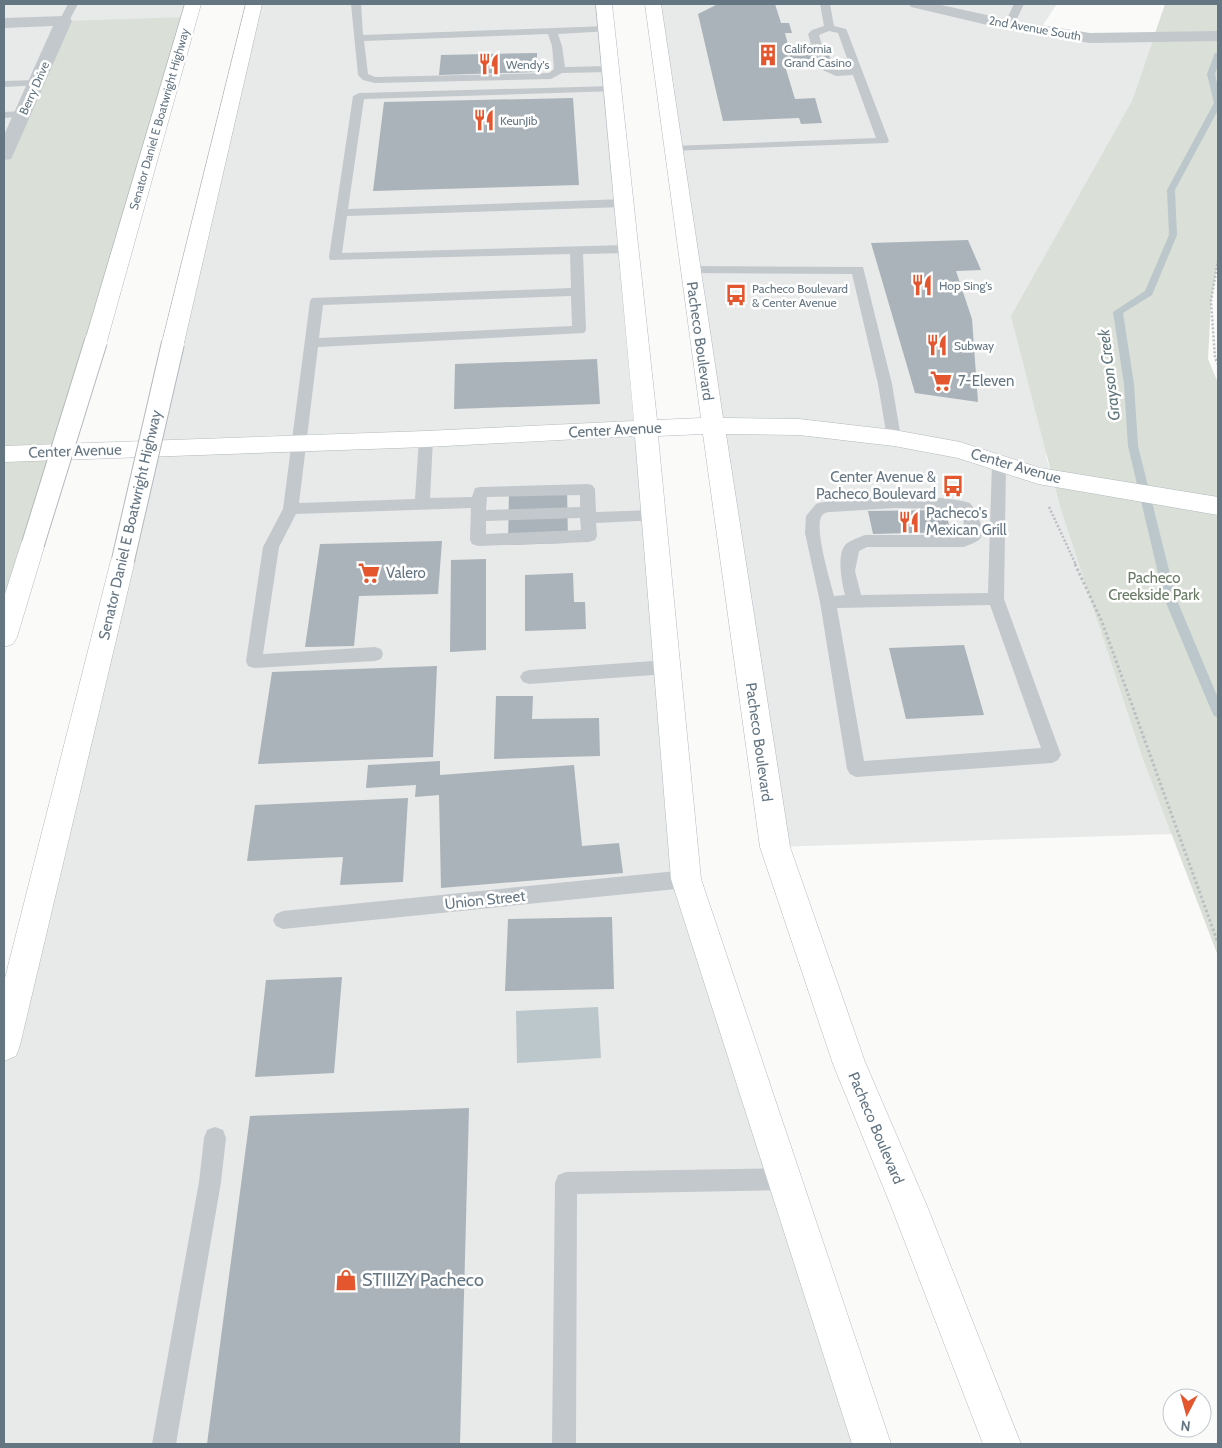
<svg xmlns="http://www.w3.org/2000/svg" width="1222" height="1448" font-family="Cabin,sans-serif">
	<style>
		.built { fill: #e8e9e9 }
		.green { fill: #dadfd7 }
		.water { fill: #bbc7cb }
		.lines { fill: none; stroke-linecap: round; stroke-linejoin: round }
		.stream { fill: #bbc7cb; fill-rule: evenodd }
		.building { fill: #aab3b9 }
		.secondary-casing { stroke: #b3babf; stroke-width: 1 }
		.highway-casing { stroke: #b4b9bd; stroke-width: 1 }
		.path-far1 { stroke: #bbbfc2; stroke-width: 2.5; stroke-dasharray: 2 2; stroke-linecap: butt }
		.path { stroke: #bbbfc2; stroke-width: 3; stroke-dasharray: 2.5 2.5; stroke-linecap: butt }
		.lane { fill: #c3c8cc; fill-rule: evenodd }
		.street { fill: #c3c8cc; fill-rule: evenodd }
		.secondary { fill: #fff; fill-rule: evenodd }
		.highway { fill: #fff; fill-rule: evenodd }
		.highway-bridge-casing { stroke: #b4b9bd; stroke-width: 24; stroke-linecap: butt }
		.highway-bridge { stroke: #fff; stroke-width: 22 }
		.labels { text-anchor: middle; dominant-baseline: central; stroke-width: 5; stroke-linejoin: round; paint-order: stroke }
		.far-street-label { font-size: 12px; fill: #657683; stroke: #fff }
		.far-poi-label { font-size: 12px; fill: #657683; stroke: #fff; text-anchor: start }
		.street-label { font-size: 15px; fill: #657683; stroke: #fff }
		.poi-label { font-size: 15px; fill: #657683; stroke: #fff; text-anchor: start }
		.park-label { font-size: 15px; fill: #687a64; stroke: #fff }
		.water-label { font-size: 16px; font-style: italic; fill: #60757c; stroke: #fff }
		.near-poi-label { font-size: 18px; fill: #657683; stroke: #fff; text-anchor: start }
	</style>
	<rect width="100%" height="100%" fill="#fafaf8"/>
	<!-- built -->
	<path class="built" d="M4 4H193L189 17 4 161Z
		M254 4H604L646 428 686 879 872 1444H4V1045L123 560Z
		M653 4H1057L1039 31 1154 36 1132 101 1046 456 1060 507 1141 754 1172 834 775 847Z"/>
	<!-- green -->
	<path class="green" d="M1165 4H1218V260L1211 302 1208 359 1218 383V956L1141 754 1060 507 1011 316 1132 101Z
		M189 17 33 544 4 637V155L64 21Z"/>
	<!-- water -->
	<path class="water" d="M598 1007 601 1058 517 1063 516 1011Z"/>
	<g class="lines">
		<!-- stream -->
		<path class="stream" d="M1215 53H1218V65L1215 74 1218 88V110L1175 190 1177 235 1152 295 1123 313 1134 384 1138 446 1176 598 1218 698V717L1214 716 1212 712 1164 598 1128 446 1124 384 1113 312 1145 291 1169 235 1167 190 1214 103 1207 74Z"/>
	</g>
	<!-- building -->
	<path class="building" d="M775 4 781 23H789L792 33H785L788 45 825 44 832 64 785 66 795 99 815 98 822 123 801 124 799 118 723 121 698 14 716 5Z
		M537 53V72L439 75 441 55Z
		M573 98 579 185 373 191 384 102Z
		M968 240 981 270 956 271 972 319 978 402 915 393 871 243Z
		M597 359 600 404 454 409 455 364Z
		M567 487 568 543 508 545 509 489Z
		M945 510 951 532 873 534 868 511Z
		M442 541 438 594 359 596 354 646 305 647 320 544Z
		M486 559V650L450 652 451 560Z
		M573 573 574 602H585L586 629 525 631V575Z
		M964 645 984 715 906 719 889 648Z
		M437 666 433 757 258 764 272 672Z
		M496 696H533L532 719 599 718 600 756 494 759Z
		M440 761V775L574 765 582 846 619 843 623 873 441 888 439 795 415 797 416 785 366 788 368 765Z
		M408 798 403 882 340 885 343 857 247 861 255 805Z
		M612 917 614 989 505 991 508 919Z
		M342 977 334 1073 255 1077 266 980Z
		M469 1108 460 1444H207L250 1116Z"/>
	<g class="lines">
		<!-- secondary casing -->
		<g class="secondary-casing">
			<path id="secondary" d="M596 4H612L657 420 701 418 645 4H661L723 418 799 419 894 430 960 442 1040 468 1218 497V515L1038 484 958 458 894 446 799 435 726 434 790 847 865 1062 927 1206 1021 1444H983L891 1206 833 1064 760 847 703 434 658 436 701 879 891 1444H852L671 879 635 436 426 447 4 462V446L426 431 634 421Z"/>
		</g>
		<!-- highway casing -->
		<g class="highway-casing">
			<path id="highway" d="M185 4H201L107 341 104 346 96 348 88 346 85 341Z
				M246 4H262L184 343 181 348 173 350 165 348 162 343Z
				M33 535 42 537 45 544 17 637 13 644 4 647V597L21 544 24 537Z
				M123 551 132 553 135 560 20 1045 16 1056 4 1061V982L111 560 114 553Z"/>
		</g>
		<!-- path-far1 -->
		<path class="path-far1" d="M1218 260 1211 301 1215 358 1218 364
			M1049 507 1076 565"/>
		<!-- path -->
		<path class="path" d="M1075 564 1102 622 1218 943"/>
		<!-- lane -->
		<path class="lane" d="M68 4H78L68 23H60L59 21Z
			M351 4H361L363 35 607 26 612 29 611 31 558 34 562 46 565 67 611 66 616 69 611 72 562 73 551 79 375 83 363 80 358 75ZM548 34 552 46 554 69 549 73 375 77 368 74 364 41Z
			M820 4H830L834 26 846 29 847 31 889 141 887 143 668 151 666 149 672 146 876 138 853 75 836 76 818 68 808 34 812 30 824 26ZM829 31 838 33 851 69 837 70 828 66 819 35Z
			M1014 4H1024L1013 27H1005L1004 25Z
			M36 80 40 81 41 83 40 85 4 87V81Z
			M613 86 619 89 617 91 364 99 348 209 624 199 630 203 624 207 347 216 342 253 628 245 634 249 628 253 583 254 586 330 584 333 318 347 299 503 415 499 419 439 421 435H431L433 439 430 498 472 497 475 488 480 487 587 484 592 485 595 489 596 512 653 510 658 512 661 516 658 520 596 523 597 536 595 540 589 542 478 546 472 544 470 540 471 508 296 514 279 547 263 654 375 647 381 649 383 654 381 659 375 661 254 668 248 666 246 661 263 547 283 509 310 301 312 298 571 288 570 254 330 260 329 257 353 96 359 93ZM571 296 572 326 319 338 323 305ZM580 495V507L486 510 487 497ZM580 518 581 530 486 534V521Z
			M22 111 26 112 28 114 26 116 4 118V112Z
			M690 266 863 267 892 384 901 438 899 442H889L887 438 878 384 852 274 685 273 684 270 685 267Z
			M999 458 1004 459 1006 463 1004 599 1061 755 1058 760 1052 763 856 777 850 774 847 769 820 602 805 533 806 516 816 504C850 494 936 493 970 503 976 510 987 532 979 540 975 543 968 545 964 547H867L859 551 855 571 861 595 988 593 992 463 994 459ZM895 508 941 509 960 511 963 517 965 533 962 535H865C860 537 851 540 846 544 836 554 842 583 845 595L834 596C830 579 815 532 821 517 823 513 827 512 831 512ZM990 605 1041 748 864 761 837 608Z
			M667 660 673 662 675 667 673 672 667 674 529 684 523 682 520 677 523 672 529 670Z
			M686 870 693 873 696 879 693 885 686 888 283 929 276 926 273 920 276 914 283 911Z
			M215 1127 223 1130 226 1138 221 1182 176 1444H152L199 1182 204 1138 207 1130Z
			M785 1168 793 1171 796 1179 793 1187 785 1190 577 1194 576 1444H552L555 1183 558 1175 566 1172Z"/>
		<!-- street -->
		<path class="street" d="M909 4H937L1009 20 1090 33 1218 31V41L1090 43 1009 30 911 7Z
			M64 16 70 18 72 21 13 155 11 159 4 160V135L53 26 4 28V18Z"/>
		<!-- secondary -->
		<use href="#secondary" class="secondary"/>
		<!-- highway -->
		<use href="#highway" class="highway"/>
		<!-- highway-bridge casing -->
		<g class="highway-bridge-casing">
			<path id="highway-bridge" d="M33 544 96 341
				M123 560 173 343"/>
		</g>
		<!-- highway-bridge -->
		<use href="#highway-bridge" class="highway-bridge"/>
	</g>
	<!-- icons -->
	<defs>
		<g id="building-bare" transform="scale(1.725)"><path d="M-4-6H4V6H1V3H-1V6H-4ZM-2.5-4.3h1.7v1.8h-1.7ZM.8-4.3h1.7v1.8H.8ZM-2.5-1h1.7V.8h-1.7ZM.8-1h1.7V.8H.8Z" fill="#e4572e" stroke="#fff" stroke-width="2.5" paint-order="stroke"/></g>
		<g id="restaurant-bare" transform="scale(1.725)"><path d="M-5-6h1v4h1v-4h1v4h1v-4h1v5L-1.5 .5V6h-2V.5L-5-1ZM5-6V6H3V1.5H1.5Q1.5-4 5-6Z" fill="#e4572e" stroke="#fff" stroke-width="2.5" paint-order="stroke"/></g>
		<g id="bus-bare" transform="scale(1.725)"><path d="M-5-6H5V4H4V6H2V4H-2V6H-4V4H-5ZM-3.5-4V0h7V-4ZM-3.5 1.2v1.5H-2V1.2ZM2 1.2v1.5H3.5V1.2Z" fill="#e4572e" stroke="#fff" stroke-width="2.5" paint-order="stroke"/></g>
		<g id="supermarket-bare" transform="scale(1.725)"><path d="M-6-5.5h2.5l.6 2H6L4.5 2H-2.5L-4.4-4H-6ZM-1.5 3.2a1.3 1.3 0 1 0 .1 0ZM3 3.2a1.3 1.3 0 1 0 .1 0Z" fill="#e4572e" stroke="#fff" stroke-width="2.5" paint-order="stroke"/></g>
		<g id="shop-bare" transform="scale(1.725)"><path d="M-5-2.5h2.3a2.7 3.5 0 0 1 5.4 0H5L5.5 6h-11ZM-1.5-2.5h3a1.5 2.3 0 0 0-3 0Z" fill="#e4572e" stroke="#fff" stroke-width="2.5" paint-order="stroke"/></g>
	</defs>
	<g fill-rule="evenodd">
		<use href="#building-bare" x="768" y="55"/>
		<use href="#restaurant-bare" x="489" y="64"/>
		<use href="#restaurant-bare" x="484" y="120"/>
		<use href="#restaurant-bare" x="922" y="285"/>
		<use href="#bus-bare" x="736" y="295"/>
		<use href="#restaurant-bare" x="937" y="345"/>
		<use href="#supermarket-bare" x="941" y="381"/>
		<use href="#bus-bare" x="953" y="486"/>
		<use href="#restaurant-bare" x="909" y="522"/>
		<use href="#supermarket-bare" x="369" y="573"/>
		<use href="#shop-bare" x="346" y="1280"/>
	</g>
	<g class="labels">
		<!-- far-street labels -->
		<g class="far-street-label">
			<text transform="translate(1035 28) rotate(10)">2nd Avenue South</text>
			<text transform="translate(34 88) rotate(-66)">Berry Drive</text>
			<text transform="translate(159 119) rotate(-74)">Senator Daniel E Boatwright Highway</text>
		</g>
		<!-- far-poi labels -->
		<g class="far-poi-label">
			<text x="784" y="48">California<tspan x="784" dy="14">Grand Casino</tspan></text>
			<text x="506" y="64">Wendy's</text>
			<text x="500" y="120">KeunJib</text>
			<text x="939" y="285">Hop Sing's</text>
			<text x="752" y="288">Pacheco Boulevard<tspan x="752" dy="14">&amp; Center Avenue</tspan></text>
			<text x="954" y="345">Subway</text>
		</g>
		<!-- street labels -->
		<g class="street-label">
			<text transform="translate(700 341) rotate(82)">Pacheco Boulevard</text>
			<text transform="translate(615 430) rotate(-3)">Center Avenue</text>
			<text transform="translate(75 451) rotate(-2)">Center Avenue</text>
			<text transform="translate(1016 466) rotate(16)">Center Avenue</text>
			<text transform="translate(130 525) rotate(-77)">Senator Daniel E Boatwright Highway</text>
			<text transform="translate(759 742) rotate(82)">Pacheco Boulevard</text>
			<text transform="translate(485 900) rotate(-6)">Union Street</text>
			<text transform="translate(876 1128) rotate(67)">Pacheco Boulevard</text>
		</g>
		<!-- poi labels -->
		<g class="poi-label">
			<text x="958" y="381">7-Eleven</text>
			<text x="936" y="477" text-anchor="end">Center Avenue &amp;<tspan x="936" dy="17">Pacheco Boulevard</tspan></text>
			<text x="926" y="513">Pacheco's<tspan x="926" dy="17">Mexican Grill</tspan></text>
			<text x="386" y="573">Valero</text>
		</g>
		<!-- park labels -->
		<g class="park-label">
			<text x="1154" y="578">Pacheco<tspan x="1154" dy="17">Creekside Park</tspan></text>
		</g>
		<!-- water labels -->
		<g class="water-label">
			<text transform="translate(1109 375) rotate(-97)">Grayson Creek</text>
		</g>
		<!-- near-poi labels -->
		<g class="near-poi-label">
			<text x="362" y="1280">STIIIZY Pacheco</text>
		</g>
	</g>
	<!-- border -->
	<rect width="1222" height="1448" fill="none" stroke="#657683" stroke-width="10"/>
	<!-- north arrow -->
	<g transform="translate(1187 1413) rotate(186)"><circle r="24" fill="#ffffff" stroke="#c1c8cd"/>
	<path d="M0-4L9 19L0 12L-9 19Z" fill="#e4572e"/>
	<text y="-8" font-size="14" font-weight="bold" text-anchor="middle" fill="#657683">N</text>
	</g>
</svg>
